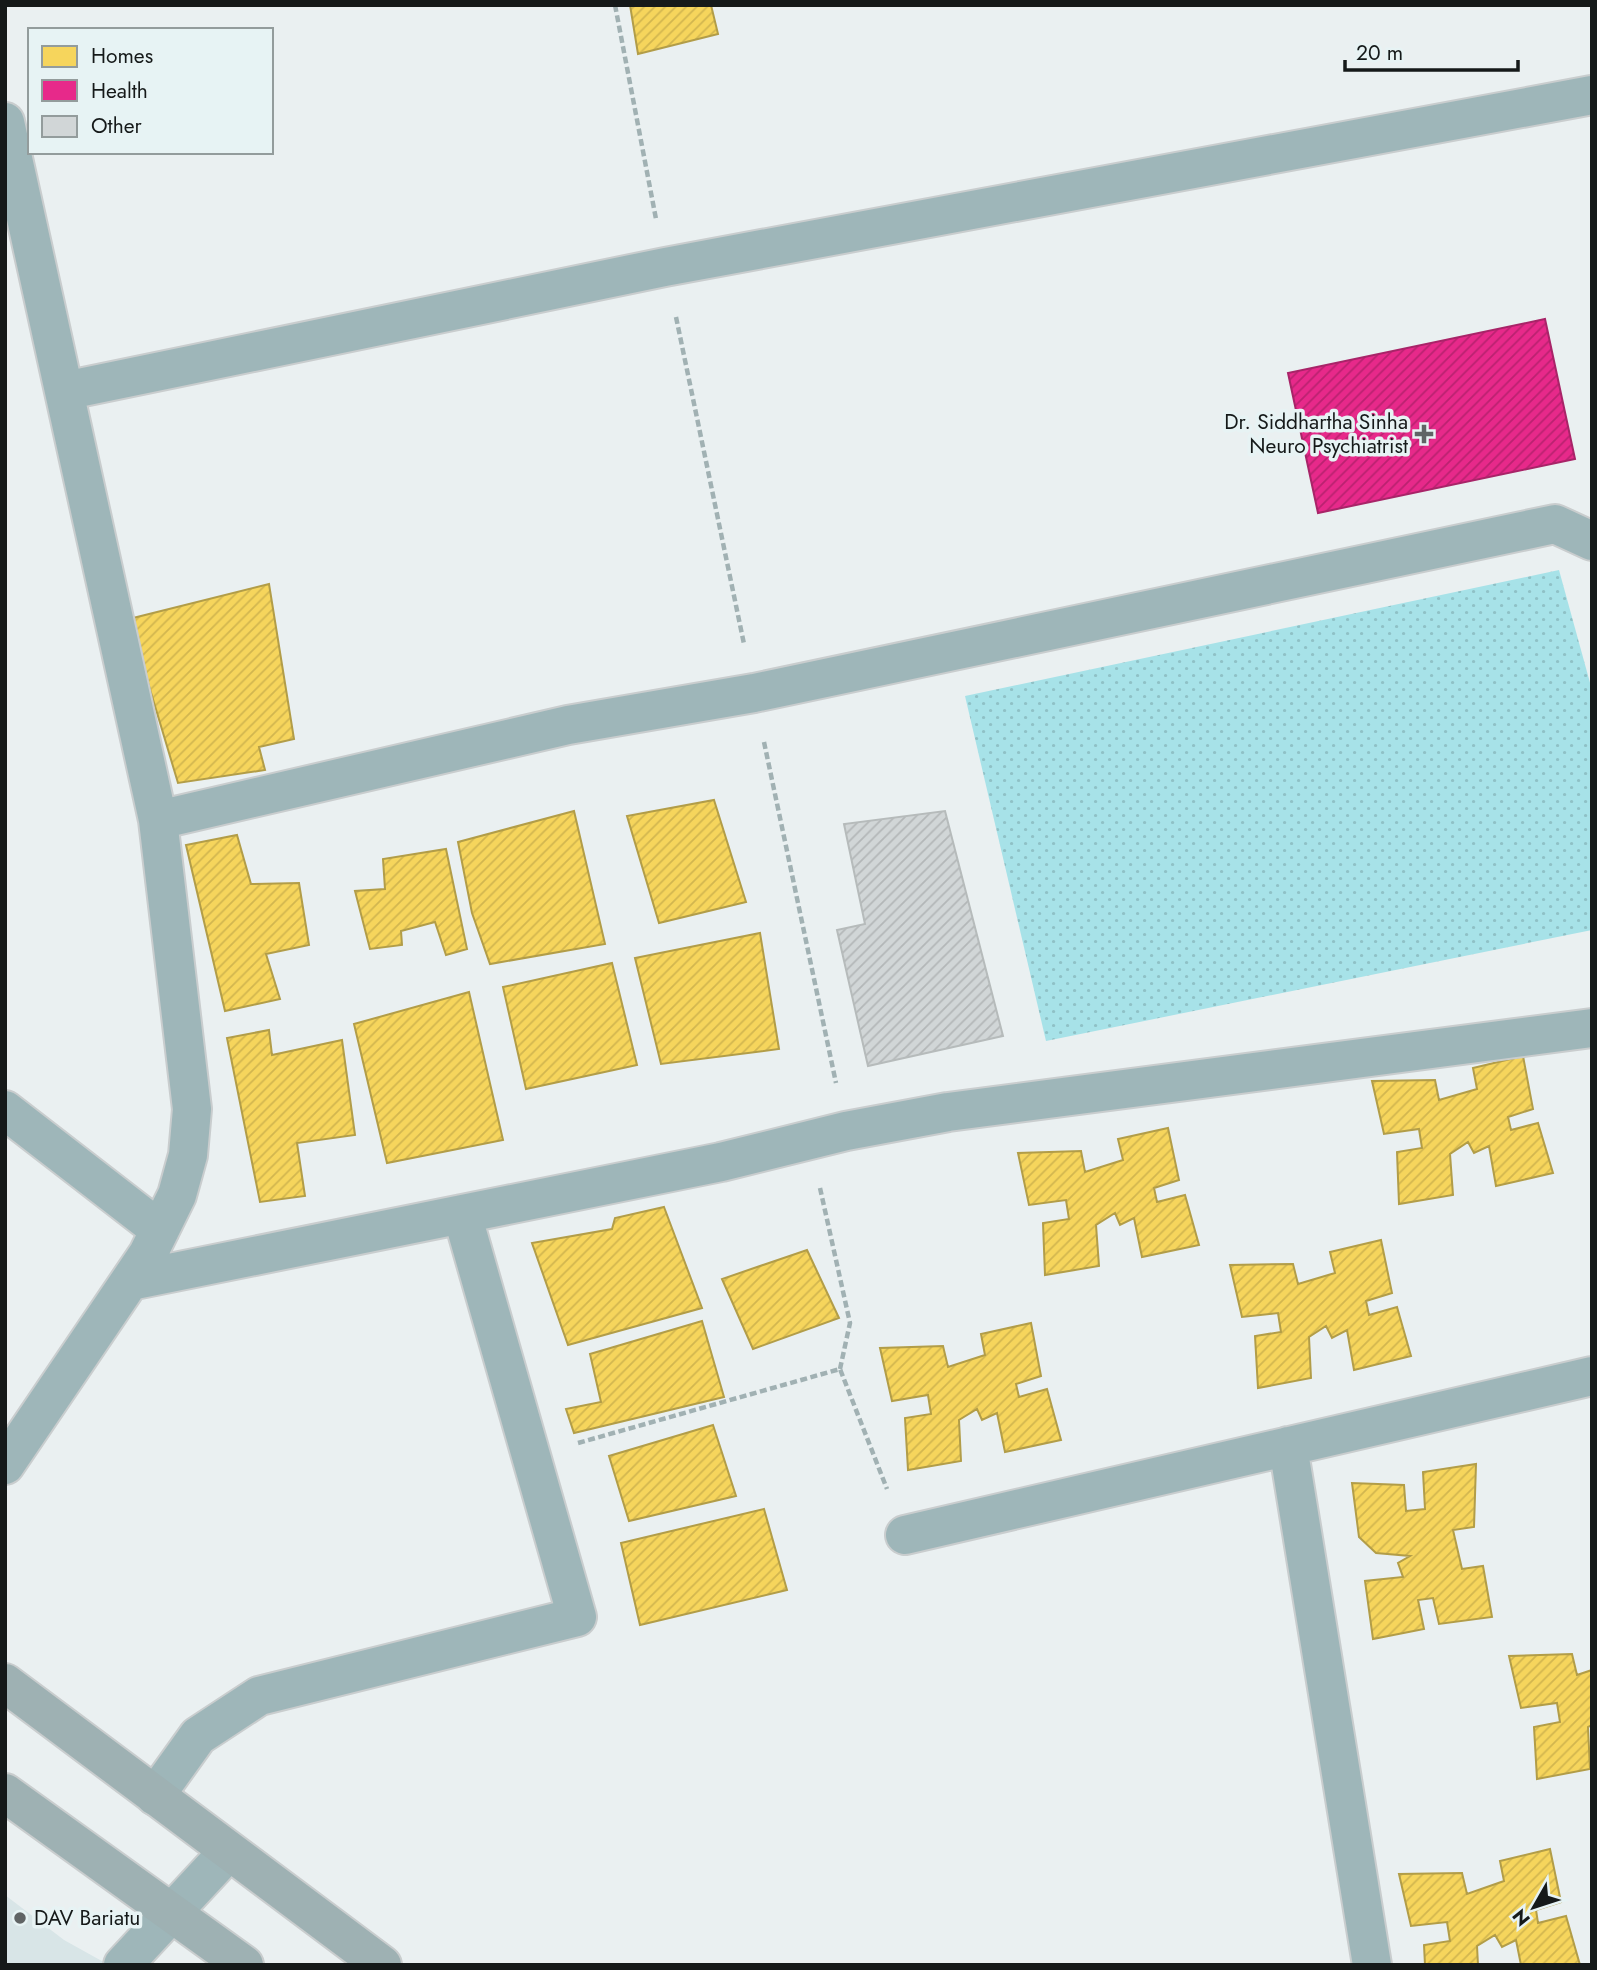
<svg xmlns="http://www.w3.org/2000/svg" width="1597" height="1970" font-family="Jost,sans-serif">
	<style>
		.built { fill: #d8e5e7 }
		.grass { fill: url(#grass-dots) }
		.homes { fill: url(#homes-hatch); stroke: #b29d48; stroke-width: 2 }
		.health { fill: url(#health-hatch); stroke: #a82468; stroke-width: 2 }
		.building { fill: url(#building-hatch); stroke: #b6bbbb; stroke-width: 2 }
		.lines { fill: none; stroke-linecap: round; stroke-linejoin: round }
		.minor-casing { stroke: #c9cdce; stroke-width: 42 }
		.major-casing { stroke: #c9cdce; stroke-width: 42 }
		.path { stroke: #a1b1b3; stroke-width: 4.5; stroke-dasharray: 7 3.5; stroke-linecap: butt }
		.minor { stroke: #9eb6b9; stroke-width: 38 }
		.major { stroke: #9eb1b3; stroke-width: 38 }
		.poi-dot { fill: #606465; stroke: #e7f3f4; stroke-width: 2.5 }
		.labels { text-anchor: middle; dominant-baseline: central; stroke-width: 7; stroke-linejoin: round; paint-order: stroke }
		.poi-label { font-size: 21px; fill: #151919; stroke: #e7f3f4; text-anchor: end }
	</style>
	<defs>
		<pattern id="grass-dots" width="8" height="8" patternUnits="userSpaceOnUse" patternTransform="scale(1.75)"><rect width="8" height="8" fill="#a7e2e8"/><path d="M2 2h.1M6 6h.1" fill="none" stroke="#8fc1c6" stroke-width="1.8" stroke-linecap="round"/></pattern>
		<pattern id="homes-hatch" width="6" height="6" patternUnits="userSpaceOnUse" patternTransform="scale(1.75)"><rect width="6" height="6" fill="#f6d55c"/><path d="M-1 1l2-2M0 6l6-6M5 7l2-2" fill="none" stroke="#d2b64f"/></pattern>
		<pattern id="health-hatch" width="6" height="6" patternUnits="userSpaceOnUse" patternTransform="scale(1.75)"><rect width="6" height="6" fill="#e7298a"/><path d="M-1 1l2-2M0 6l6-6M5 7l2-2" fill="none" stroke="#ba2270"/></pattern>
		<pattern id="building-hatch" width="6" height="6" patternUnits="userSpaceOnUse" patternTransform="scale(1.75)"><rect width="6" height="6" fill="#d1d6d7"/><path d="M-1 1l2-2M0 6l6-6M5 7l2-2" fill="none" stroke="#b3b7b8"/></pattern>
	</defs>
	<rect width="100%" height="100%" fill="#eaf0f1"/>
	<!-- built -->
	<path class="built" d="M5 1895 64 1940 109 1965H5Z"/>
	<!-- grass -->
	<path class="grass" d="M1559 570 1592 690V930L1046 1041 965 696Z"/>
	<!-- homes -->
	<path class="homes" d="M630 5H711L718 34 638 54Z
		M269 584 294 739 259 747 265 770 178 783 129 619Z
		M714 800 746 902 659 923 627 816Z
		M574 811 605 944 490 964 472 913 458 842Z
		M237 835 251 884 299 883 309 945 266 954 280 999 225 1011 186 845Z
		M446 849 467 949 446 955 435 922 401 931 402 945 370 949 355 891 385 889 383 859Z
		M760 933 779 1049 661 1064 635 958Z
		M612 963 637 1065 526 1089 503 987Z
		M469 992 503 1140 387 1163 354 1024Z
		M269 1030 272 1055 342 1040 355 1135 297 1143 305 1196 260 1202 227 1038Z
		M1523 1056 1533 1109 1508 1117 1511 1130 1538 1123 1553 1173 1496 1186 1489 1146 1474 1153 1468 1142 1450 1154 1453 1195 1399 1204 1397 1152 1422 1148 1419 1129 1384 1134 1372 1081 1435 1080 1439 1100 1477 1089 1473 1068Z
		M1168 1128 1179 1180 1154 1188 1157 1202 1185 1195 1199 1245 1142 1257 1134 1218 1120 1225 1115 1213 1096 1225 1099 1266 1045 1275 1043 1223 1069 1219 1066 1200 1029 1205 1018 1153 1081 1151 1085 1172 1123 1160 1118 1139Z
		M664 1207 702 1308 568 1345 532 1243 612 1229 615 1218Z
		M1381 1240 1392 1293 1366 1301 1369 1315 1397 1307 1411 1356 1354 1370 1347 1330 1332 1338 1326 1326 1309 1337 1311 1378 1258 1388 1255 1336 1281 1332 1278 1313 1242 1317 1230 1265 1293 1264 1298 1284 1335 1273 1330 1252Z
		M807 1250 839 1318 753 1349 722 1279Z
		M702 1321 724 1397 574 1433 566 1409 601 1402 590 1354Z
		M1031 1323 1041 1376 1016 1384 1019 1397 1047 1389 1061 1440 1005 1452 997 1413 982 1420 977 1409 959 1420 961 1461 908 1470 905 1418 931 1414 928 1395 892 1401 880 1348 943 1346 948 1367 985 1355 981 1334Z
		M713 1425 736 1496 629 1521 609 1456Z
		M1476 1464 1474 1527 1453 1530 1462 1569 1483 1566 1492 1617 1439 1624 1433 1598 1418 1600 1424 1629 1373 1639 1365 1581 1403 1577 1398 1563 1410 1556 1376 1553 1359 1537 1352 1483 1404 1485 1406 1511 1425 1509 1423 1472Z
		M764 1509 787 1590 640 1625 621 1543Z
		M1572 1654 1577 1675 1592 1670V1725L1588 1727 1590 1769 1537 1779 1534 1727 1560 1722 1557 1703 1521 1708 1509 1656Z
		M1550 1849 1561 1902 1536 1910 1538 1923 1566 1916 1580 1965H1521L1516 1940 1502 1947 1495 1935 1477 1946 1478 1965H1425L1424 1945 1450 1941 1447 1922 1411 1926 1399 1874 1462 1873 1467 1894 1504 1881 1500 1861Z"/>
	<!-- health -->
	<path class="health" d="M1545 319 1575 459 1318 513 1288 373Z"/>
	<!-- building -->
	<path class="building" d="M945 811 1003 1036 868 1066 837 930 865 924 844 824Z"/>
	<g class="lines">
		<!-- minor casing -->
		<g class="minor-casing">
			<path id="minor" d="M5 122 158 820 192 1109 188 1155 177 1195 148 1254 5 1465
				M64 391 665 267 1592 95
				M158 820 568 725 754 693 1555 524 1592 541
				M5 1110 160 1230
				M130 1281 721 1162 846 1131 948 1112 1592 1028
				M1288 1446 1372 1965
				M905 1535 1592 1376
				M155 1796 198 1736 259 1696 577 1617 462 1214
				M123 1965 228 1852"/>
		</g>
		<!-- major casing -->
		<g class="major-casing">
			<path id="major" d="M5 1683 382 1965
				M5 1793 244 1965"/>
		</g>
		<!-- path -->
		<path class="path" d="M615 5 656 219
			M676 317 744 644
			M764 742 836 1083
			M820 1188 850 1323 840 1369
			M578 1443 840 1369 887 1489"/>
		<!-- minor -->
		<use href="#minor" class="minor"/>
		<!-- major -->
		<use href="#major" class="major"/>
	</g>
	<!-- markers -->
	<g class="poi-dot">
		<path d="M1420.5 423.5h7v7h7v7h-7v7h-7v-7h-7v-7h7z"/>
		<circle cx="20" cy="1918" r="7"/>
	</g>
	<g class="labels">
		<!-- poi labels -->
		<g class="poi-label">
			<text x="1408" y="422">Dr. Siddhartha Sinha<tspan x="1408" dy="24">Neuro Psychiatrist</tspan></text>
			<text x="34" y="1918" text-anchor="start">DAV Bariatu</text>
		</g>
	</g>
	<!-- border -->
	<rect width="1597" height="1970" fill="none" stroke="#151919" stroke-width="14"/>
	<!-- legend -->
	<rect x="28" y="28" width="245" height="126" fill="#e7f3f4" stroke="#939c9c" stroke-width="2"/>
	<rect x="42" y="46" width="35" height="21" fill="#f6d55c" stroke="#939c9c" stroke-width="2"/>
	<text x="91" y="63" font-size="21" fill="#151919">Homes</text>
	<rect x="42" y="80" width="35" height="21" fill="#e7298a" stroke="#939c9c" stroke-width="2"/>
	<text x="91" y="98" font-size="21" fill="#151919">Health</text>
	<rect x="42" y="116" width="35" height="21" fill="#d1d6d7" stroke="#939c9c" stroke-width="2"/>
	<text x="91" y="133" font-size="21" fill="#151919">Other</text>
	<!-- north arrow -->
	<g transform="translate(1534 1907) rotate(231)" stroke="#e7f3f4" stroke-width="5" paint-order="stroke">
	<path d="M0-5L12 26L0 18L-12 26Z" fill="#151919"/>
	<text y="-10" font-size="19" font-weight="bold" text-anchor="middle" fill="#151919">N</text>
	</g>
	<!-- scale -->
	<path d="M1345 60v10h173v-10" fill="none" stroke="#151919" stroke-width="3.5"/>
	<text x="1356" y="60" font-size="21" fill="#151919" stroke="#e7f3f4" stroke-width="5" paint-order="stroke">20 m</text>
</svg>
